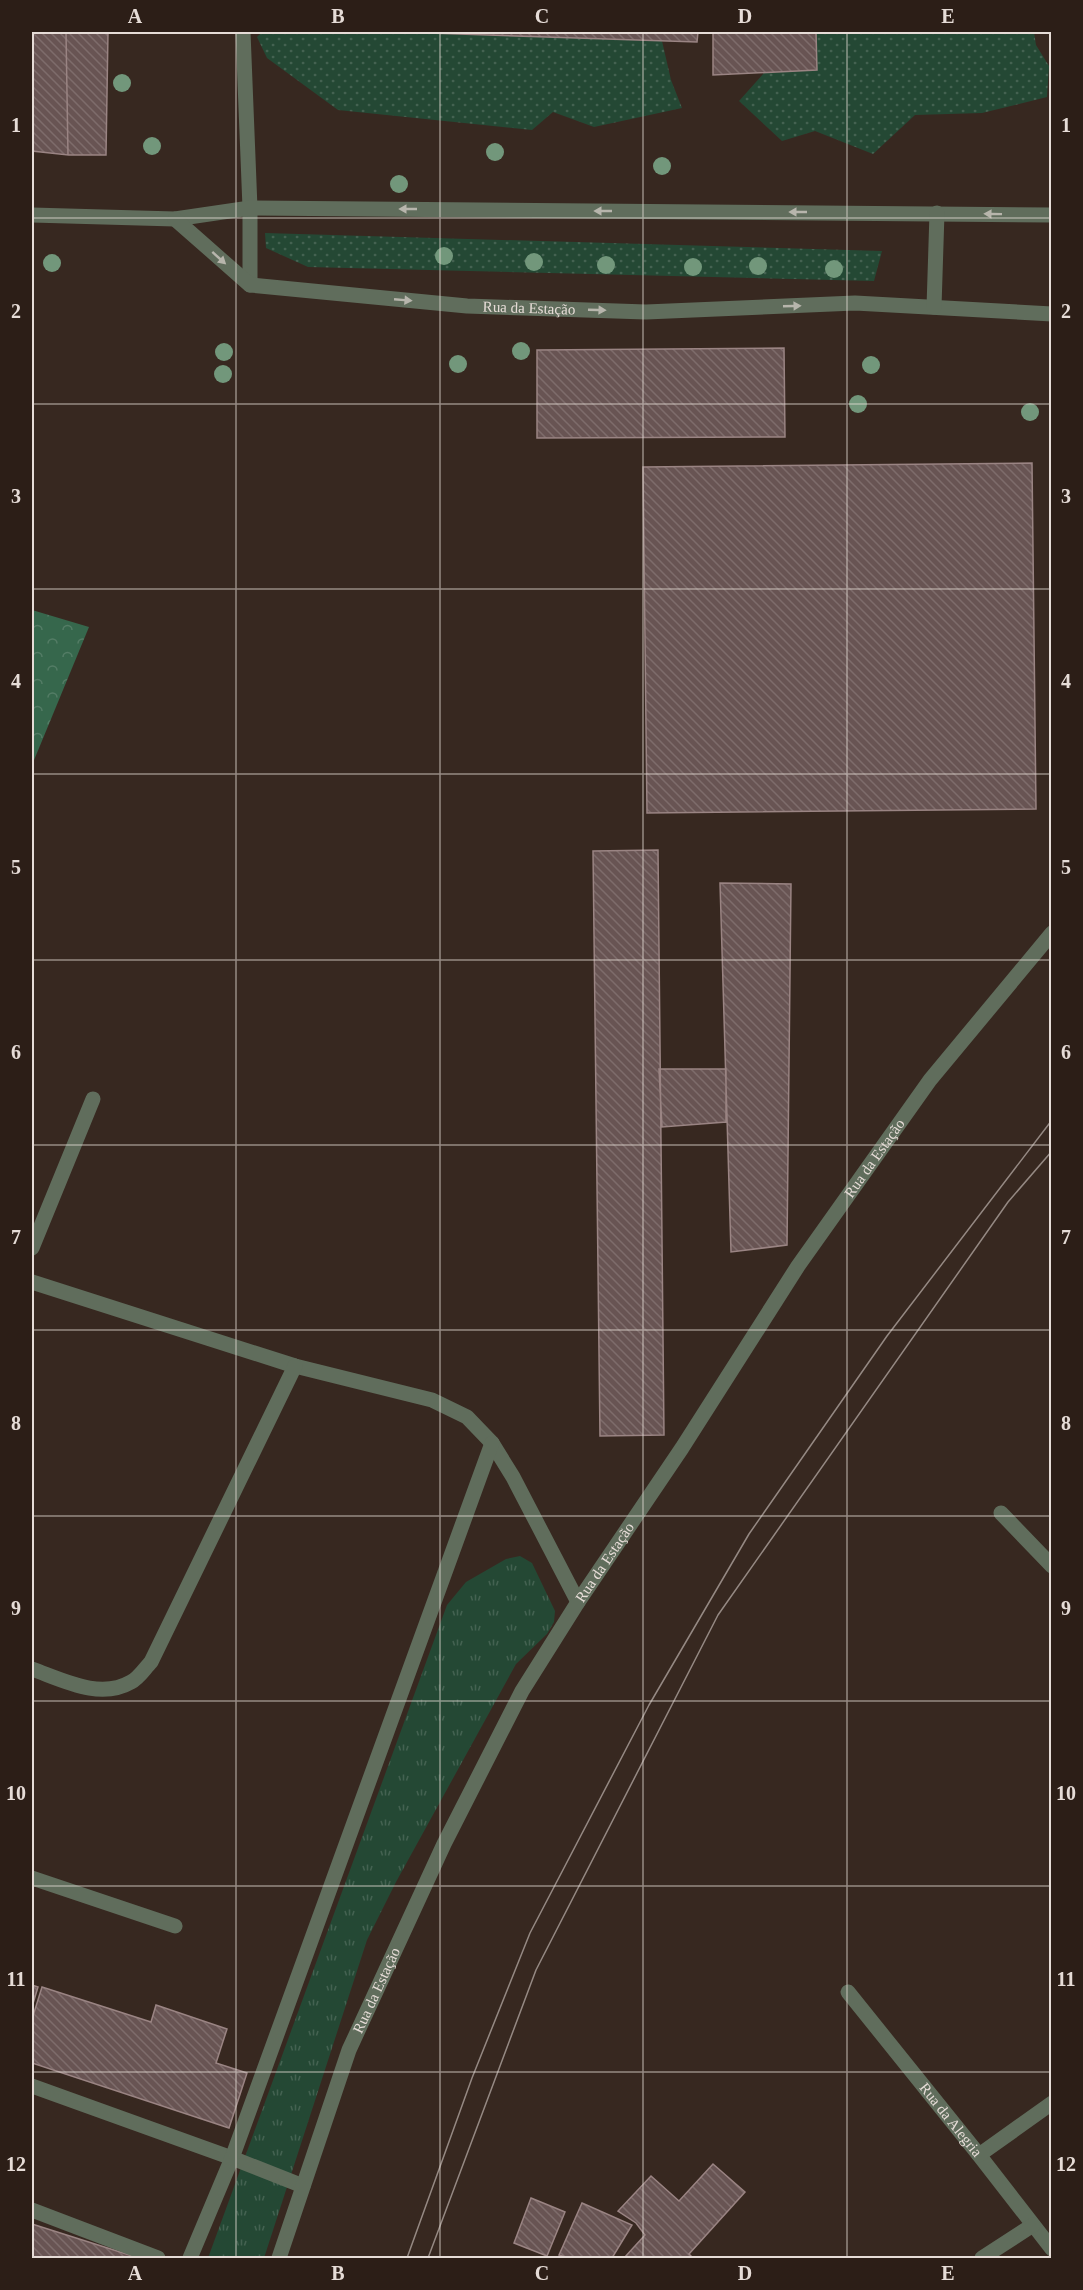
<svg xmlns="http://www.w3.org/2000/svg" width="1083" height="2290" font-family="Georgia,serif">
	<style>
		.grass { fill: url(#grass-dots) }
		.forest { fill: url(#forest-crowns) }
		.park { fill: url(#park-tufts) }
		.building { fill: url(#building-back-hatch); stroke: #9a8483; stroke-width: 1.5 }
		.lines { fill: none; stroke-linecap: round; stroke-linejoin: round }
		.minor { stroke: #606d5c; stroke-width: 15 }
		.tram { stroke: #958983; stroke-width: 1.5 }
		.tree { fill: #72977b }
		.oneway { fill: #b7b5ac }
		.grid { fill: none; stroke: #e6dcd7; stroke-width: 1.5; stroke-opacity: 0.55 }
		.labels { text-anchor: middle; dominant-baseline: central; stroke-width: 4.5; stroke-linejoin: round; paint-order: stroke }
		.street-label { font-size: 15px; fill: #e6dcd7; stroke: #2c1e17 }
		.neatline { fill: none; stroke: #e6dcd7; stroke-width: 2 }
		.grid-label { font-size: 20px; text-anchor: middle; font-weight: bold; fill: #e6dcd7 }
	</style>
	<defs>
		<pattern id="grass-dots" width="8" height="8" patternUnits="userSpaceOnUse" patternTransform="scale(1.5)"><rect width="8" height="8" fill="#244834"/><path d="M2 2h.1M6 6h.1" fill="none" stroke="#446251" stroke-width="1.8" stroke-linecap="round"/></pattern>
		<pattern id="forest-crowns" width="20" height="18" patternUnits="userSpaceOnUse" patternTransform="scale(1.5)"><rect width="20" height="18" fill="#36674c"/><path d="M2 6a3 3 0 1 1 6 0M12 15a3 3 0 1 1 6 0" fill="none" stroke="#537c65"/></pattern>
		<pattern id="park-tufts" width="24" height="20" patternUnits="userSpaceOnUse" patternTransform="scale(1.5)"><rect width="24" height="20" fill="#244834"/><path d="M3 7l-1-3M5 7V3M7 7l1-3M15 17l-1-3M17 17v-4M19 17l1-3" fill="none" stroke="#446251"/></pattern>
		<pattern id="building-back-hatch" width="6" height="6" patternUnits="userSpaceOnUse" patternTransform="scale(1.5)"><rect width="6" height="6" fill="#685453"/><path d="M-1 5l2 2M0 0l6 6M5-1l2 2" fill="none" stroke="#7e6c6b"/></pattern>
	</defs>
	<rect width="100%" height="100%" fill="#372820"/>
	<!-- grass -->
	<path class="grass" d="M262 32H399L662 41 671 80 682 108 594 127 553 112 532 130 338 110 267 58 257 37Z
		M816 32H1034L1036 45 1049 66 1047 97 982 113 915 115 873 154 815 131 782 141 739 101 764 73 817 70Z
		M265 233 882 251 874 281 308 267 266 248Z"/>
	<!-- forest -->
	<path class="forest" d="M32 610 89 627 32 765Z"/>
	<!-- park -->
	<path class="park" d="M520 1556 532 1563 555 1611 554 1622 547 1634 516 1664 396 1882 367 1940 264 2258H208L447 1605 466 1582 506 1559Z"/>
	<!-- building -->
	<path class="building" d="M32 32H66L68 155 32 151Z
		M66 32H108L106 155H68Z
		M399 32H698L697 42Z
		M713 32H816L817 70 713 75Z
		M784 348 785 437 537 438V350Z
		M1032 463 1036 809 647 813 643 467Z
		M658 850 664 1435 600 1436 593 851Z
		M720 883 791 884 787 1245 731 1252Z
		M659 1069H726V1122L662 1127Z
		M32 1985 38 1987 32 2007Z
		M42 1987 151 2022 156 2005 227 2029 216 2063 247 2073 229 2128 32 2063V2019Z
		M713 2164 745 2192 689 2254 693 2258H624L645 2235 636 2223 618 2211 651 2176 679 2201Z
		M531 2198 565 2212 547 2256 514 2243Z
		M582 2203 632 2225 612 2258H568L559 2255Z
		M32 2224 139 2258H32Z"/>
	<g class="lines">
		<!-- minor -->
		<g class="minor">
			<path d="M243 32 250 208V285"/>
			<path d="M32 215 175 219 250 208 1052 215"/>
			<path id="s1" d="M175 219 250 285 467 306 646 312 855 303 1052 314"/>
			<path d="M934 307 937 213"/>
			<path d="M32 1248 93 1099"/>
			<path d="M32 1282 295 1366 432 1400 467 1417 492 1443 513 1477 578 1602"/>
			<path d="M1001 1513 1052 1566"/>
			<path d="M32 1669C63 1680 100 1700 131 1682 139 1678 145 1668 151 1662L295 1366"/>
			<path d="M32 1878 175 1926"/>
			<path id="s2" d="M848 1992 979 2155 1052 2249"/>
			<path d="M32 2086 232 2158 303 2186"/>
			<path d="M979 2155 1052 2103"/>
			<path d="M32 2210 158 2258"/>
			<path d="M190 2258 232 2158 492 1443"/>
			<path id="s3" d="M279 2258 349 2050 444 1844 522 1691 578 1602 682 1448 798 1266 930 1080 1052 933"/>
			<path d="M982 2258 1033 2225"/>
		</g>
		<!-- tram -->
		<path class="tram" d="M407 2258 472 2078 530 1933 649 1705 749 1534 887 1336 1052 1120
			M428 2258 536 1970 718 1615 1008 1202 1052 1151"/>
	</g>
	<!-- trees -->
	<g class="tree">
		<circle cx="122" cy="83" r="9"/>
		<circle cx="152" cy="146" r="9"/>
		<circle cx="495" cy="152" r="9"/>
		<circle cx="662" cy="166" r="9"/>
		<circle cx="399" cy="184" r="9"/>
		<circle cx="444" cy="256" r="9"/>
		<circle cx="534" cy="262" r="9"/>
		<circle cx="52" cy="263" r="9"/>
		<circle cx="606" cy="265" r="9"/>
		<circle cx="758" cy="266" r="9"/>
		<circle cx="693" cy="267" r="9"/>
		<circle cx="834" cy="269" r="9"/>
		<circle cx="521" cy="351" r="9"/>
		<circle cx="224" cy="352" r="9"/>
		<circle cx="458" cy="364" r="9"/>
		<circle cx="871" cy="365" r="9"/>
		<circle cx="223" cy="374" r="9"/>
		<circle cx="858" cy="404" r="9"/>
		<circle cx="1030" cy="412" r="9"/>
	</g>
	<!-- one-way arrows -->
	<defs><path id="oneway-solid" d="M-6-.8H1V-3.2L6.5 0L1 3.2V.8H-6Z" transform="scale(1.5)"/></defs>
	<g class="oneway">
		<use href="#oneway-solid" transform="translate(408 209) rotate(-180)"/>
		<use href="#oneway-solid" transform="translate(603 211) rotate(-180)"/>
		<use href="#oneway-solid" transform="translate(798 212) rotate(-180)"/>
		<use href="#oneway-solid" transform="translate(993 214) rotate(-179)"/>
		<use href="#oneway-solid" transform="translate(219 258) rotate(42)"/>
		<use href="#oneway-solid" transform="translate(403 300) rotate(5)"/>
		<use href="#oneway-solid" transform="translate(792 306) rotate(-2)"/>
		<use href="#oneway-solid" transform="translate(597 310) rotate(2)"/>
	</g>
	<!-- grid -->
	<path class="grid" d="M236 32V2258M440 32V2258M643 32V2258M847 32V2258M32 218H1052M32 404H1052M32 589H1052M32 774H1052M32 960H1052M32 1145H1052M32 1330H1052M32 1516H1052M32 1701H1052M32 1886H1052M32 2072H1052"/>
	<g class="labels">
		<!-- street labels -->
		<g class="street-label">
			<text stroke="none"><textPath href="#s1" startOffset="380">Rua da Estação</textPath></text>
			<text stroke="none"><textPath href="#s3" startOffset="1257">Rua da Estação</textPath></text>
			<text stroke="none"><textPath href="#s3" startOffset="771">Rua da Estação</textPath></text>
			<text stroke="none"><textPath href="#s3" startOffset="285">Rua da Estação</textPath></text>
			<text stroke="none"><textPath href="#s2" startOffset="164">Rua da Alegria</textPath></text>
		</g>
	</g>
	<!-- border -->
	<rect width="1083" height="2290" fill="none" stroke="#2c1e17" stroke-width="66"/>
	<rect x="33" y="33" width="1017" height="2224" class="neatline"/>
	<g class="grid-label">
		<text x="135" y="23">A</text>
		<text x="338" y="23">B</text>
		<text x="542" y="23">C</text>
		<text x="745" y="23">D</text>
		<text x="948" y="23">E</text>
		<text x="16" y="132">1</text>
		<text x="1066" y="132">1</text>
		<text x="16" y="318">2</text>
		<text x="1066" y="318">2</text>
		<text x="16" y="503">3</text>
		<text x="1066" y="503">3</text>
		<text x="16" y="688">4</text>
		<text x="1066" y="688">4</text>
		<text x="16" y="874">5</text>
		<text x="1066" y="874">5</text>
		<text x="16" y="1059">6</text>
		<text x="1066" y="1059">6</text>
		<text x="16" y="1244">7</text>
		<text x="1066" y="1244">7</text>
		<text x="16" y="1430">8</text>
		<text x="1066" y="1430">8</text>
		<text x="16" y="1615">9</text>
		<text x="1066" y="1615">9</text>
		<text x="16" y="1800">10</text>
		<text x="1066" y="1800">10</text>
		<text x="16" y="1986">11</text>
		<text x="1066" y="1986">11</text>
		<text x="16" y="2171">12</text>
		<text x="1066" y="2171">12</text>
		<text x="135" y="2280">A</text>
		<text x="338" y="2280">B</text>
		<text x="542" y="2280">C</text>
		<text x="745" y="2280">D</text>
		<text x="948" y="2280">E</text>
	</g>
</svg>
